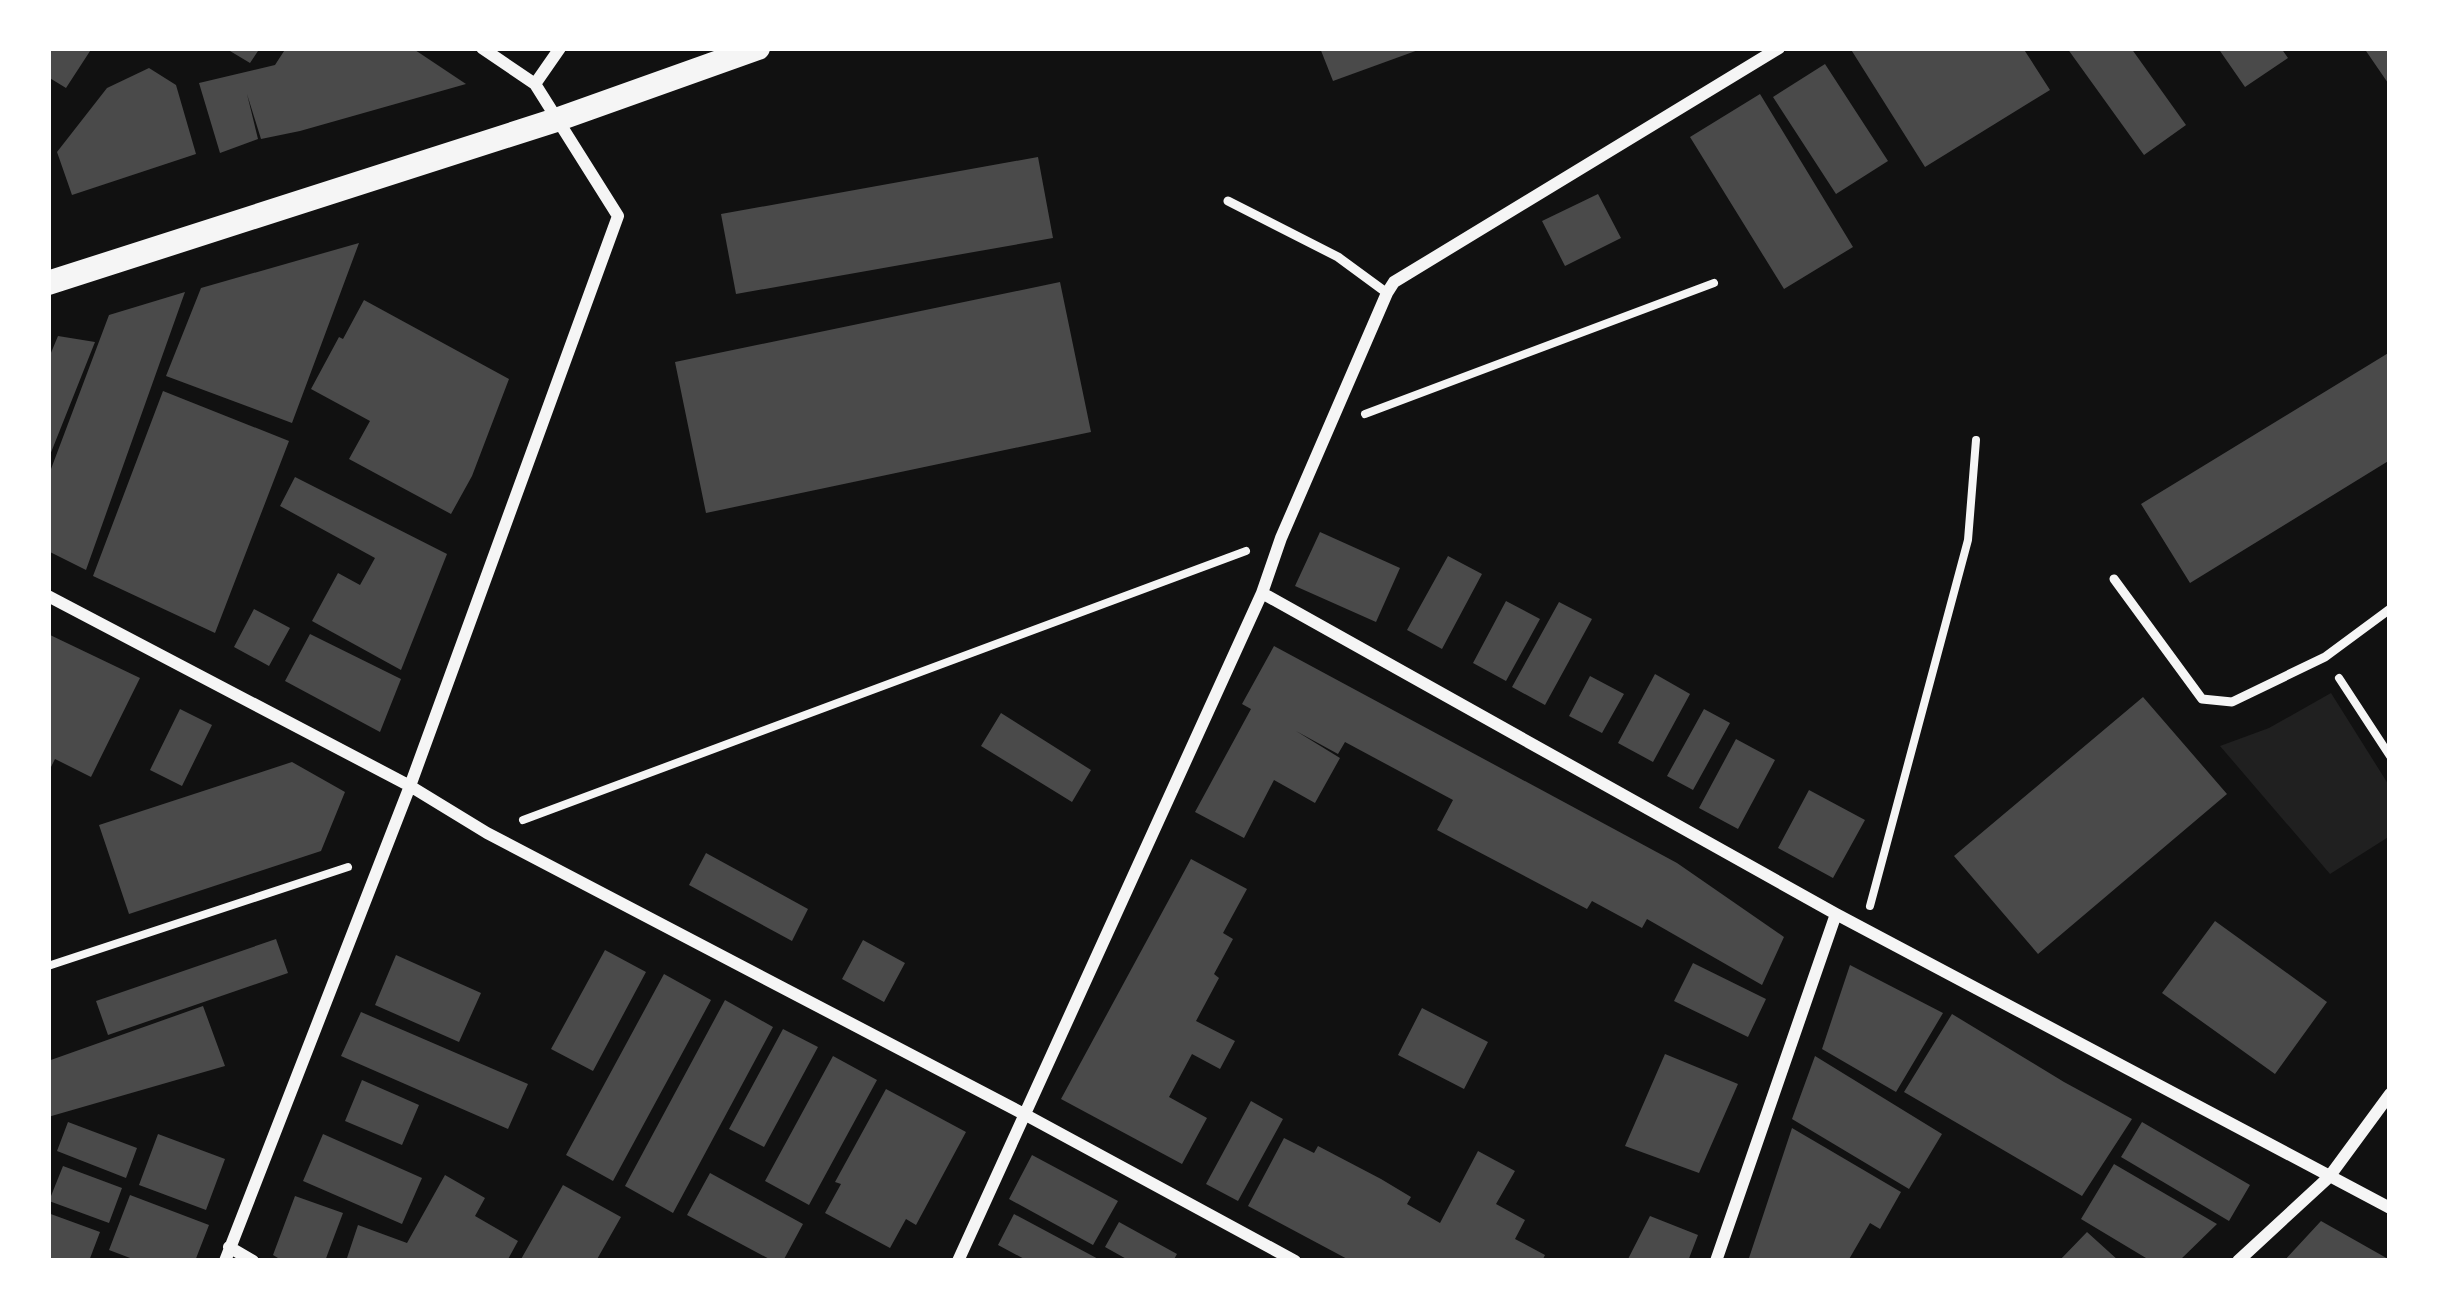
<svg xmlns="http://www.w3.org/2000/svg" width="2438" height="1309" font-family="Inter,sans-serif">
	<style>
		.green { fill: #202020 }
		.building { fill: #4a4a4a }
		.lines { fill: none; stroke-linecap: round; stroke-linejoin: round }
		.path { stroke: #f5f5f5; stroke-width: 8 }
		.service { stroke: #f5f5f5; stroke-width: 9 }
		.minor { stroke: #f5f5f5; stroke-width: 12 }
		.secondary { stroke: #f5f5f5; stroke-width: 24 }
	</style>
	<rect width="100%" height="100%" fill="#111"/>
	<!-- green -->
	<path class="green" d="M2331 693 2390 787V836L2330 874 2220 746 2269 728Z"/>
	<!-- building -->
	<path class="building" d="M48 48H92L66 88 48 77Z
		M225 48H260L250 63Z
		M286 48H412L466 84 300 131 261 139 247 94 258 139 220 153 199 83 275 65Z
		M1320 48H1421V49L1333 81Z
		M1850 48H2023L2050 90 1925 167Z
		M2067 48H2131L2186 125 2144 155Z
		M2218 48H2281L2288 58 2245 87Z
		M2364 48H2390V86Z
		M1825 64 1888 161 1836 194 1773 97Z
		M149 68 176 85 196 154 72 195 57 152 107 88Z
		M1760 94 1853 247 1784 289 1690 137Z
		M1038 157 1053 238 736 294 721 214Z
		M1598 194 1621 238 1565 266 1542 221Z
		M359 243 292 423 166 376 201 288Z
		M1060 282 1091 432 706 513 675 362Z
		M185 292 86 570 48 551V477L109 315Z
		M364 300 509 379 472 476 451 514 349 459 370 421 311 389 339 337 343 339Z
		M58 336 95 342 48 460V360Z
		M2390 352V460L2190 583 2141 504Z
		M163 391 289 441 215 633 93 576Z
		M295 477 447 554 401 670 312 621 338 573 360 585 375 558 280 506Z
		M1320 532 1400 568 1376 622 1295 586Z
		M1448 556 1482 574 1442 649 1407 630Z
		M1506 601 1540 619 1506 681 1473 663Z
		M1559 602 1592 619 1545 705 1512 687Z
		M254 609 290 628 269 666 234 647Z
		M48 634 140 678 91 777 55 759 48 773Z
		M310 634 401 679 380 732 285 681Z
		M1274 646 1677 863 1784 937 1762 985 1647 919 1642 928 1592 901 1587 909 1437 830 1453 800 1345 742 1338 754 1296 731 1340 758 1315 803 1274 780 1244 838 1195 812 1251 709 1242 704Z
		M1655 674 1690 694 1653 762 1618 743Z
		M1590 676 1624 694 1602 733 1569 716Z
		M2143 697 2227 794 2038 954 1954 856Z
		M180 709 212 725 182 786 150 770Z
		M1704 709 1730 723 1693 790 1667 776Z
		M1001 713 1091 770 1072 802 981 746Z
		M1736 739 1775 760 1738 829 1699 808Z
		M292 762 345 792 321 851 129 914 99 825Z
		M1809 790 1865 820 1833 878 1778 848Z
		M706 853 808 909 792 941 689 885Z
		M1191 859 1247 889 1223 933 1233 939 1214 974 1219 978 1196 1021 1235 1041 1220 1069 1192 1054 1169 1097 1207 1118 1182 1164 1061 1099Z
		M2215 921 2327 1002 2275 1074 2162 993Z
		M276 939 288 973 108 1035 96 1001Z
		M863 940 905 963 884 1002 842 979Z
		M605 950 646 972 593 1071 551 1049Z
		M396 955 481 993 459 1042 375 1005Z
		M1693 963 1766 999 1748 1037 1674 1001Z
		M1850 965 1943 1013 1896 1092 1822 1049Z
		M664 974 711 1000 613 1181 566 1155Z
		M725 1000 773 1027 673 1213 625 1186Z
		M203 1006 225 1066 48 1117V1061Z
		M1422 1008 1488 1042 1464 1089 1398 1055Z
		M361 1012 528 1084 508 1129 341 1056Z
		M1952 1014 2064 1082 2132 1119 2082 1196 1904 1092Z
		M783 1029 818 1047 764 1147 729 1129Z
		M1665 1054 1738 1084 1699 1173 1625 1146Z
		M833 1056 877 1080 809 1205 765 1181Z
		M1815 1056 1942 1134 1909 1189 1792 1119Z
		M362 1080 419 1105 402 1145 345 1121Z
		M886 1089 966 1132 916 1225 906 1219 890 1248 825 1213 841 1184 835 1182Z
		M1251 1101 1283 1119 1238 1201 1206 1184Z
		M68 1122 137 1148 126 1178 57 1151Z
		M2142 1122 2250 1185 2229 1221 2121 1157Z
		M1792 1128 1901 1192 1880 1229 1870 1223 1848 1261H1748Z
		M158 1134 225 1159 206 1210 139 1185Z
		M323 1134 422 1178 402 1224 303 1181Z
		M1284 1138 1314 1153 1318 1146 1381 1179 1411 1197 1407 1204 1440 1223 1478 1151 1515 1171 1496 1204 1525 1220 1515 1239 1545 1255 1542 1261H1351L1248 1206Z
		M1032 1155 1118 1201 1093 1245 1009 1199Z
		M2114 1164 2217 1224 2179 1261H2151L2081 1219Z
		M63 1166 122 1188 109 1223 49 1201Z
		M710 1173 803 1224 783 1261H773L687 1215Z
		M445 1175 485 1198 475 1216 518 1241 507 1261H346L358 1225 407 1243Z
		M563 1185 621 1217 596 1261H520Z
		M130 1195 209 1225 195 1261H138L109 1250Z
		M295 1196 343 1213 325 1261H283L273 1255Z
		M48 1213 100 1232 89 1261H48Z
		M1014 1214 1102 1261H1028L998 1245Z
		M1650 1216 1698 1235 1688 1261H1627Z
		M2321 1221 2390 1260V1261H2284Z
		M1119 1222 1177 1254 1173 1261H1130L1105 1247Z
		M2087 1232 2119 1261H2059Z"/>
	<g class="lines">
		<!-- path -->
		<path class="path" d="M1365 414 1714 283
			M2339 678 2390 756
			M523 820 1246 551
			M1870 906 1968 540 1976 440
			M48 966 348 867"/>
		<!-- service -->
		<path class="service" d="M1228 201 1338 257 1387 293
			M2114 579 2202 699 2232 702 2325 657 2390 609"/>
		<!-- minor -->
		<path class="minor" d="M535 84 560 48
			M1262 593 1836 914 2390 1208
			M48 596 410 786 487 833 1024 1114 1295 1261
			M229 1247 253 1261
			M225 1261 410 786 618 216 535 84 482 48
			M958 1261 1262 593 1281 538 1387 293 1394 282 1779 48
			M1716 1261 1836 914
			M2238 1261 2329 1177 2390 1094"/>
		<!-- secondary -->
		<path class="secondary" d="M48 283 556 120 758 48"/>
	</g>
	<!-- border -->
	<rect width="2438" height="1309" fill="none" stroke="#ffffff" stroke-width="102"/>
</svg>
